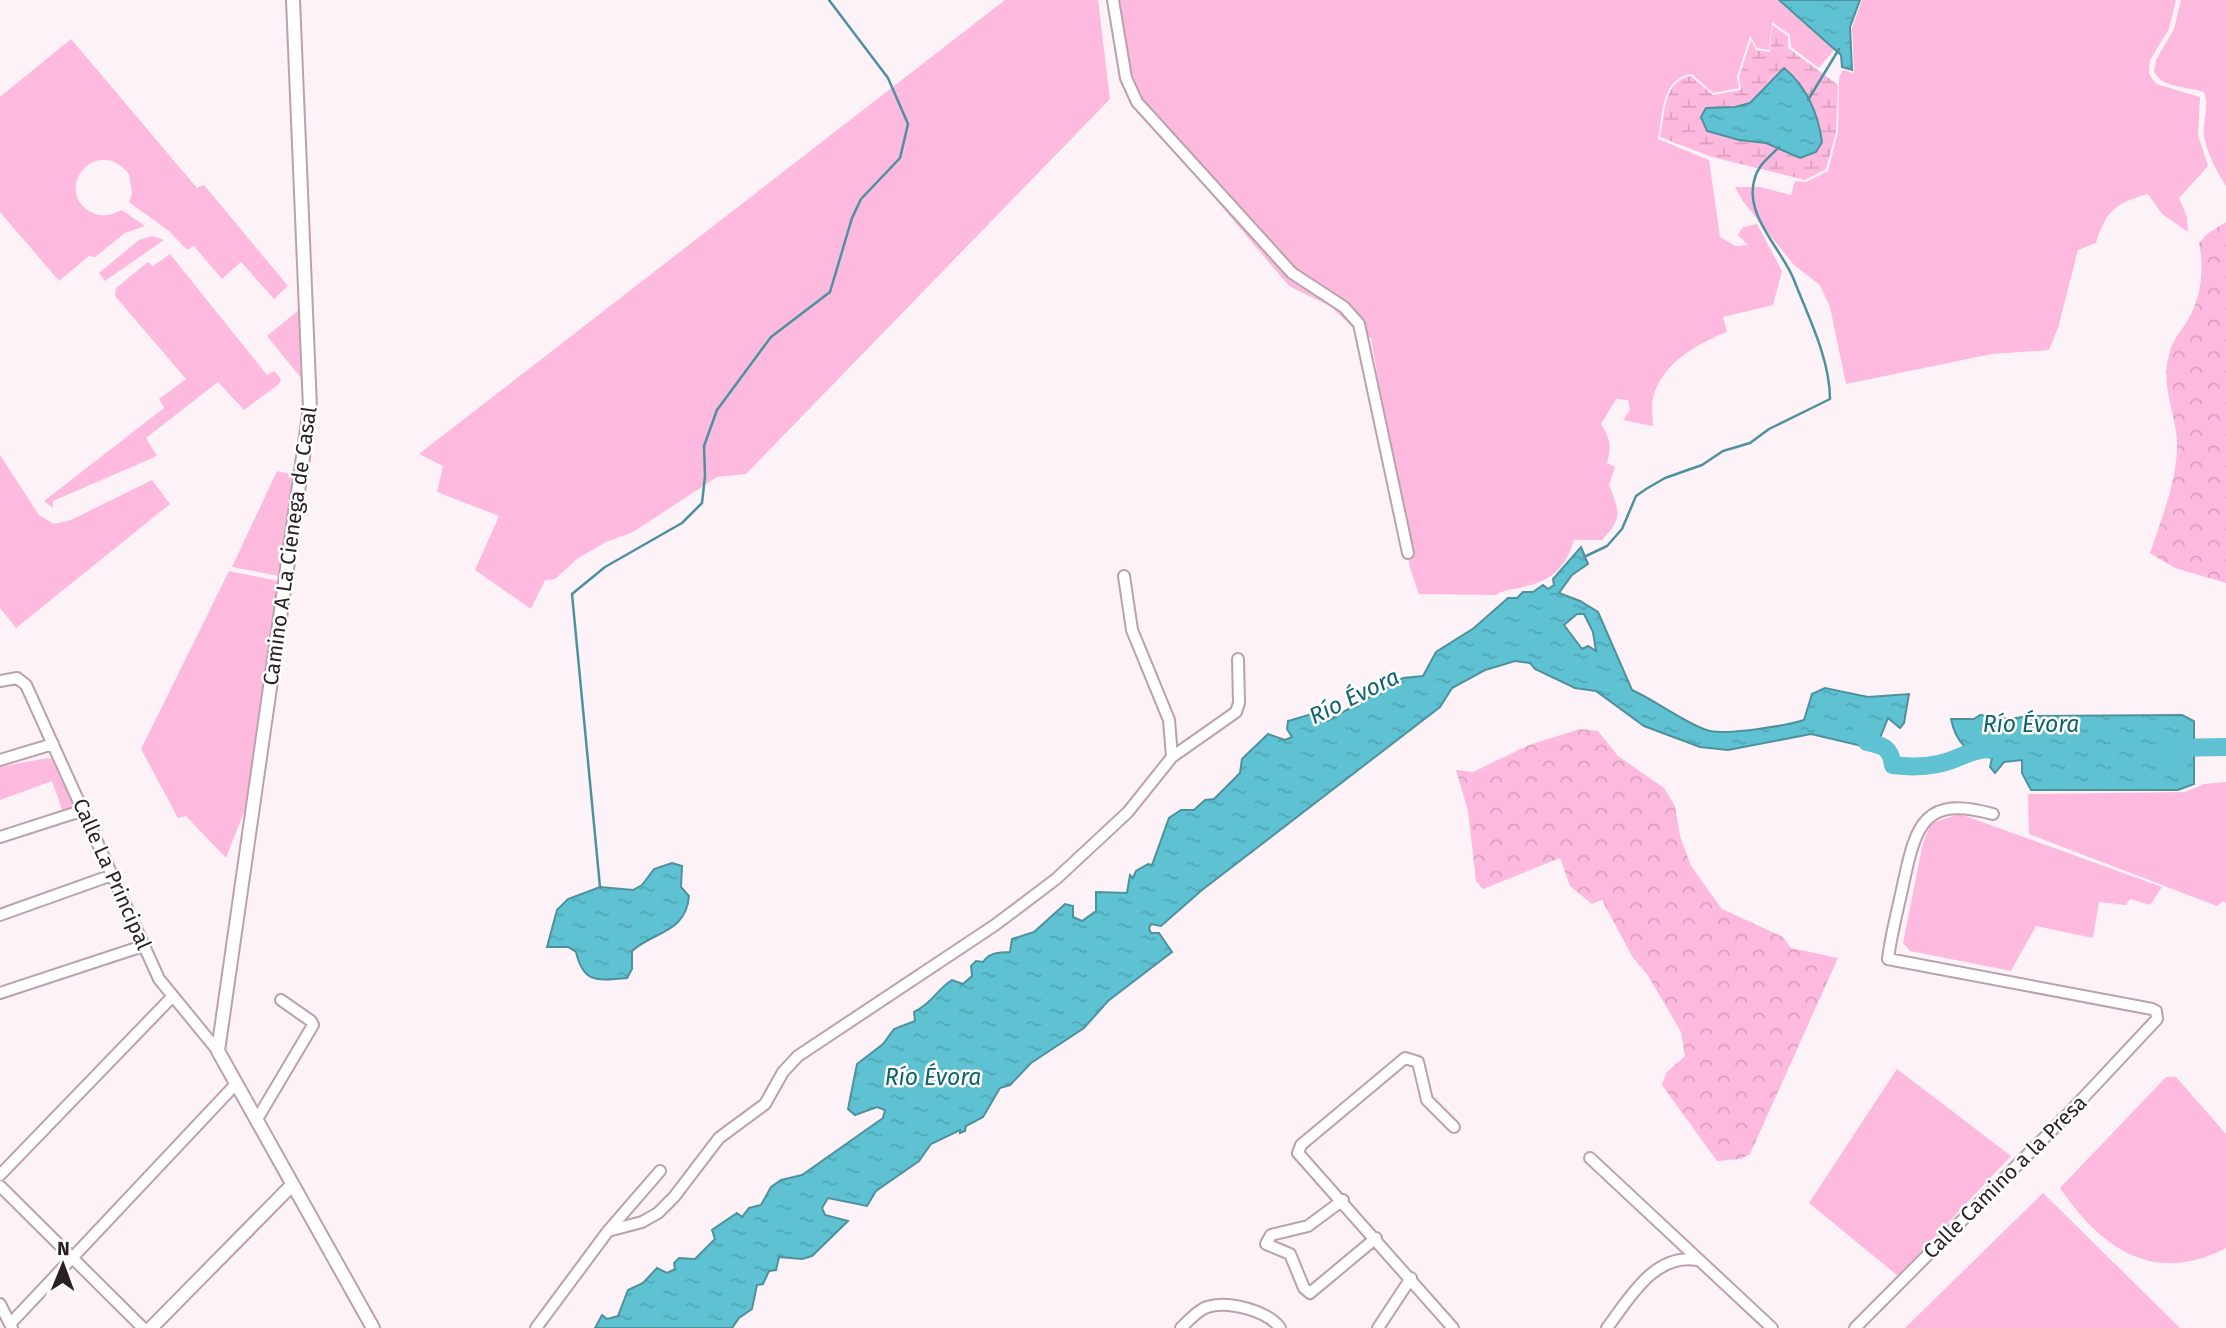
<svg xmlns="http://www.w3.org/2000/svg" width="2226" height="1328" font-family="'Fira Sans',sans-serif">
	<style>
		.green { fill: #fdbade }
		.forest { fill: url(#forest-crowns) }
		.wetland { fill: url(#wetland-marsh) }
		.water { fill: url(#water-ripples); stroke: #4e919e; stroke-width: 2; fill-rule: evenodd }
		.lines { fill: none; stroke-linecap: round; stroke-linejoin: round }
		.stream { stroke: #4e919e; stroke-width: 2.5 }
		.river { stroke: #5ec2d2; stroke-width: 18 }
		.minor-casing { stroke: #bba1ae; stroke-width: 14 }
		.tertiary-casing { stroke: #bba1ae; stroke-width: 16 }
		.minor { stroke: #fff; stroke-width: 10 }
		.tertiary { stroke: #fff; stroke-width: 12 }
		.labels { text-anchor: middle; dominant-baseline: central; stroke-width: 5; stroke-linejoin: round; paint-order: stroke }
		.street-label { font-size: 21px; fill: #2a2025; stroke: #fff }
		.water-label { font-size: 23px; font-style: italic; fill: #0c636e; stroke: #fff }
	</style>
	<defs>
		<pattern id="forest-crowns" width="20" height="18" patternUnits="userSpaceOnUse" patternTransform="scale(1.75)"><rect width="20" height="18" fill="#fdbade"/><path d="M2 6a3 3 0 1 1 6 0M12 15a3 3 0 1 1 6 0" fill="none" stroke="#d9a0be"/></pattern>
		<pattern id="wetland-marsh" width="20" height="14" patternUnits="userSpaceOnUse" patternTransform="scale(1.75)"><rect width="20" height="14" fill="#fdbade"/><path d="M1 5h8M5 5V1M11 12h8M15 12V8" fill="none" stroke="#d9a0be"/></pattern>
		<pattern id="water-ripples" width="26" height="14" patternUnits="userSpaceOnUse" patternTransform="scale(1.75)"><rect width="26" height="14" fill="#5ec2d2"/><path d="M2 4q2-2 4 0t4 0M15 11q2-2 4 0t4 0" fill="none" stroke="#52a6b4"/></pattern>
	</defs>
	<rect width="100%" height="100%" fill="#fdf2f7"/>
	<!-- green -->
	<path class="green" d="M1005 0H1098L1110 99 746 474 717 477 633 532 606 542 578 558 555 579 545 580 531 609 475 570 499 516 437 492 443 466 419 454Z
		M1116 0H1777L1834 50 1819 68 1791 47 1790 35 1772 22 1769 50 1757 48 1750 36 1737 77 1739 88 1713 93 1692 74C1661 78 1663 114 1658 139L1709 160 1720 237 1735 246 1748 245 1738 235 1743 227 1757 224 1782 271 1773 305 1723 317 1727 332C1698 343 1661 364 1653 398 1651 406 1653 418 1653 426L1623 420 1630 410 1628 400 1616 399 1601 424C1610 438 1612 447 1607 463L1615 467 1609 485C1620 513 1623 517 1602 540H1574C1566 568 1551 581 1523 587 1512 590 1505 589 1496 595L1419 594 1410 568 1371 338 1361 335 1330 306 1289 286 1135 104Z
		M1862 0H2176L2169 29 2150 60 2149 74 2156 84 2200 97 2198 135 2208 166 2179 198 2187 217 2188 232 2162 214 2148 194C2115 203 2106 211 2096 243L2078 250 2058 328 2049 350 1992 354 1846 384 1830 307 1820 285 1794 265 1742 200 1735 187H1760L1791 195 1795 181 1806 182 1828 171 1838 132 1839 78 1843 70 1854 73 1852 28Z
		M2181 0H2226V186C2217 172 2207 153 2204 136 2202 121 2210 107 2204 92 2186 86 2164 89 2154 72L2156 60 2174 29Z
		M71 39 197 188 204 185 288 286 274 299 241 262 222 279 194 246 187 250 169 231 129 202 132 193 129 174C96 133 52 191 91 212 102 218 112 215 122 210L145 226 125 233 95 257 89 256 59 281 0 212V97Z
		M152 236 164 240 105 281 99 273 139 240Z
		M170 254 267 375 274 371 281 379 279 384 244 410 218 382 146 438 157 456 53 501V508L44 501 164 408 159 399 186 379 115 296 116 288 148 262 153 266Z
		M300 309 301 378 267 336Z
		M0 455 39 515 54 524 71 520 152 480 170 504 16 628 0 608Z
		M277 471 300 476 284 577 232 567Z
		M229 571 283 582 247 804 226 858 186 816 178 818 141 749Z
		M47 758 58 761 79 807 63 812 52 781 0 800V767Z
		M2226 782V903L2223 901 2217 906 2029 834 2028 794 2185 792 2204 784Z
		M1960 814 2162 887 2150 905 2130 899 2126 905 2099 902 2093 938 2036 926 2011 971 1910 951 1903 943 1923 843 1931 823Z
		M1897 1069 2011 1156 1898 1276 1809 1203Z
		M2166 1077H2176L2226 1134V1248C2153 1286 2101 1248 2060 1188Z
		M2043 1193 2180 1328H1905Z"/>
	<!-- forest -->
	<path class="forest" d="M2226 222V583L2175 568 2150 553C2161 520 2176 483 2177 449 2178 416 2161 391 2168 359 2171 344 2176 337 2184 326 2201 301 2205 271 2199 243L2207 234Z
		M1580 729 1598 731 1618 756 1664 788 1675 806 1680 836 1691 866 1722 909 1783 937 1791 948 1838 958 1750 1154 1741 1159 1717 1161 1662 1085 1666 1073 1685 1056 1681 1032 1647 974 1633 958 1602 900 1592 904 1570 886 1560 858 1483 889 1476 881 1468 811 1456 770 1473 772 1529 745Z"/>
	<!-- wetland -->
	<path class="wetland" d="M1772 25 1788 36V48L1838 85 1836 132 1826 169 1805 180 1712 157 1660 137C1665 115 1663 80 1691 76L1713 95 1741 90 1739 77 1751 40 1756 50 1770 52Z"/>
	<!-- water -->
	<path class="water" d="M1779 0H1860L1850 27 1852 70 1842 67 1841 55Z
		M1784 68C1807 87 1818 113 1822 142L1816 152 1800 158 1766 143 1739 140 1707 131 1701 117 1706 108 1735 107 1750 103Z
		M1581 547 1588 564 1572 575 1559 593 1580 601 1598 612 1632 690C1655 700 1689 726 1710 731 1728 735 1785 726 1804 720L1812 694 1825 688 1868 697 1909 694 1904 723 1900 728 1888 718 1880 738 1875 743 1862 746 1811 734 1728 750 1700 747 1644 726 1596 691 1575 688 1535 669 1530 663 1515 661 1485 670 1452 688 1440 707 1202 890 1161 926 1151 924 1149 928 1151 933H1159L1172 952 1108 1001 1084 1028 1031 1063 1010 1085 1000 1088 983 1117 966 1126 965 1131 960 1133V1130L931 1144 919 1161 876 1191 867 1206 828 1198 822 1208 825 1215 848 1221 812 1256 802 1259 779 1257 776 1270 769 1271 763 1284 757 1285 752 1309 739 1318 732 1328H595L602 1315 607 1319 618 1316 628 1290 643 1283 657 1268 667 1273 675 1269 674 1263 679 1258 695 1259 715 1239 712 1230 737 1213 742 1217 749 1208 761 1205 771 1187 781 1180 802 1175 883 1118 885 1110 877 1107 855 1115 848 1109 857 1064 883 1044 894 1029 915 1021 914 1012C934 1002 936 990 952 980L963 984 972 976 971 966 976 961 983 962C990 952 998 953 1010 952L1012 939 1034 932 1065 904 1073 906V917L1082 921 1096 911V892L1127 893 1130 875 1133 878 1136 871 1148 864 1152 865 1169 818 1181 810H1194L1205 800 1214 799 1240 773 1242 759 1268 734 1285 740 1292 737 1287 729 1288 721 1315 713 1327 721 1403 678 1423 676 1436 652 1474 628 1508 598H1517L1523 592H1533L1543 585 1548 589 1554 585 1553 579ZM1577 614H1584L1593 632 1596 651 1588 646 1582 649 1564 625Z
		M1980 715 2009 719 2029 716 2182 715 2194 721V784L2178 790H2031L2022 773V760L2004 762 1995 773 1990 767 1992 758C1968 754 1956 743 1951 719H1974Z
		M672 863 682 866 681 887 689 896C686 933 654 931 632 951V969L627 978C598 980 584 985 576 952L568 947H547L557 910 568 899 600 887 633 890 642 885 654 869Z"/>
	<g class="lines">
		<!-- stream -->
		<path class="stream" d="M1808 100 1839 49
			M1584 557 1607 546 1622 529 1636 496 1646 489 1665 478 1702 465 1723 451 1750 443 1769 429 1830 399C1830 359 1808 316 1794 280 1782 249 1745 217 1754 181 1758 164 1768 159 1779 147
			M600 887 572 594 605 567 682 523 702 503 705 476 704 446 717 410 771 337 830 292 852 218 861 199 900 158 908 124 888 78 829 0"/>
		<!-- river -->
		<path class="river" d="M1861 725 1867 742C1884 746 1890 747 1893 765 1908 767 1923 767 1938 764 1960 760 1968 749 1992 749
			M2170 748 2226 747"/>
		<!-- minor casing -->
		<g class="minor-casing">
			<path id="minor" d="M1113 0 1126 78 1137 102 1292 273 1344 307 1359 324 1408 553
				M1124 576 1132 630 1169 720 1172 757
				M0 681 17 678 26 685 159 979 218 1051
				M0 760 53 744
				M0 837 84 810
				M0 915 112 875
				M0 993 143 946
				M256 1121 313 1025 311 1021 281 1000
				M1590 1158 1772 1328
				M0 1175 173 996
				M0 1186 143 1328
				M1343 1200 1308 1226 1271 1235 1266 1244 1290 1254 1304 1288 1310 1293 1376 1238
				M608 1231 642 1222 658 1213 674 1197 719 1138 765 1104 783 1072 798 1056 995 925 1056 879 1128 812 1172 757 1236 712 1239 703 1238 659
				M0 1304 12 1328
				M10 1324 235 1085
				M536 1328 608 1231 660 1171
				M1181 1328C1188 1321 1198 1310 1207 1307 1228 1300 1268 1311 1280 1328
				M1378 1328 1411 1278
				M1453 1328 1298 1153 1301 1145 1405 1058 1418 1062 1427 1100 1454 1127
				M1607 1328C1629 1299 1654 1253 1697 1260
				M1855 1328 2069 1113 2157 1019 2156 1011 2152 1009 1888 959C1891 934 1898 909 1903 885 1916 824 1924 795 1993 814"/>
		</g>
		<!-- tertiary casing -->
		<g class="tertiary-casing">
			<path id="tertiary" d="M293 0 310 408 218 1051 373 1328
				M151 1328 291 1186"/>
		</g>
		<!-- minor -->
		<use href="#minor" class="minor"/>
		<!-- tertiary -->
		<use href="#tertiary" class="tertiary"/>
	</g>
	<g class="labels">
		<!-- street labels -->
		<g class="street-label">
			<text transform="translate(290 546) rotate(-82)">Camino A La Cienega de Casal</text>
			<text transform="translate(112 874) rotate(66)">Calle La Principal</text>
			<text transform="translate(2005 1177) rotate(-45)">Calle Camino a la Presa</text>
		</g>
		<!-- water labels -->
		<g class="water-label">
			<text transform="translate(1354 696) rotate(-26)">Río Évora</text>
			<text x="2031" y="724">Río Évora</text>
			<text x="933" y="1077">Río Évora</text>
		</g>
	</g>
	<!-- north arrow -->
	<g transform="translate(63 1265) rotate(1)" stroke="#ffffff" stroke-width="5" paint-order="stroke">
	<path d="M0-5L12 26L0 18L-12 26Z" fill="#2a2025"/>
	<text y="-10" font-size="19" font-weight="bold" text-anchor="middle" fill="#2a2025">N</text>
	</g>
</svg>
